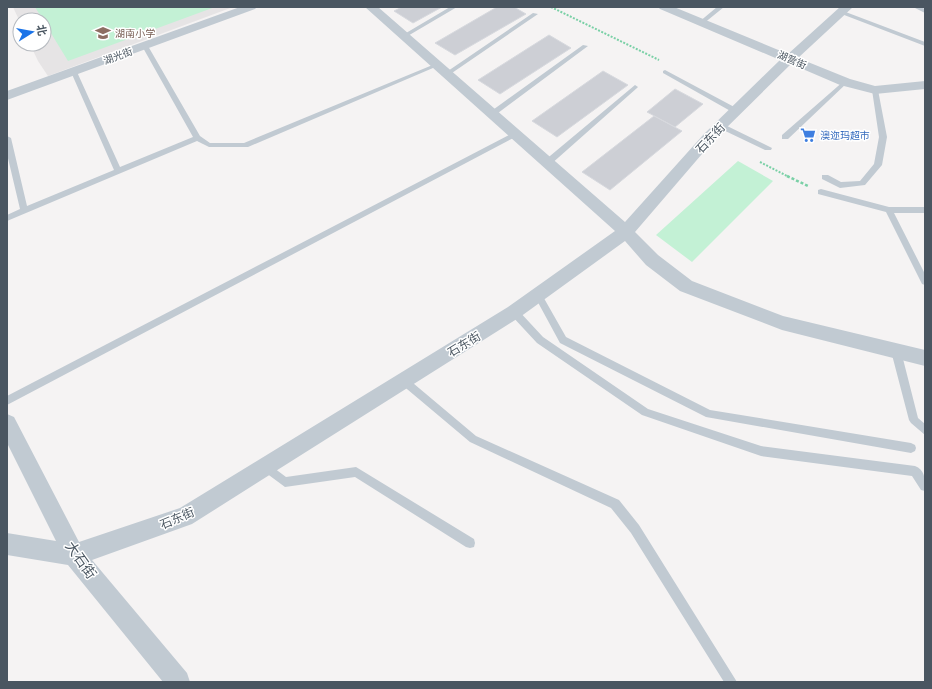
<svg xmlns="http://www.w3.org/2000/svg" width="932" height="689" font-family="'PT Sans','Noto Sans SC',sans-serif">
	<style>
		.education { fill: #e6e4e5 }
		.green { fill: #c3f1d5 }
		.building { fill: #cdcfd5; stroke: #d7d9de }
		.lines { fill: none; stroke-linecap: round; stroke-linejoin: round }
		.path-far1 { stroke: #7ad0a6; stroke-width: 2; stroke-dasharray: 2 1.5; stroke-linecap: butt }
		.path { stroke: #7ad0a6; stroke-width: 2.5; stroke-dasharray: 3 2; stroke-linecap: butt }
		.service { fill: #c1cad2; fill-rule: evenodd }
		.minor { fill: #c1cad2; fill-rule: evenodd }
		.labels { text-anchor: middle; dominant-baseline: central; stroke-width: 3; stroke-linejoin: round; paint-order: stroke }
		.far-education-label { font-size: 10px; fill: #785e54; stroke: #fff; text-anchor: start }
		.far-street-label { font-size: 10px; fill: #4a5661; stroke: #fff }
		.far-shop-label { font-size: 10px; fill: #366cbe; stroke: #fff; text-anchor: start }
		.street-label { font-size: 12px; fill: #4a5661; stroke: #fff }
		.near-street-label { font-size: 14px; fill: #4a5661; stroke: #fff }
	</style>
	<rect width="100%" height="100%" fill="#f5f3f3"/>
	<!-- education -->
	<path class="education" d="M13 7H233L48 76 38 61 30 44H44V20H20V22Z"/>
	<!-- green -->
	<path class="green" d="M35 7H215L68 61Z
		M738 161 773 181 692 262 656 235Z"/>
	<!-- building -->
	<path class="building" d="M402 7H442L413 23 394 11Z
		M497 7H514L526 14 455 55 435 43Z
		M549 35 571 48 500 94 478 80Z
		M603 71 628 85 557 137 532 121Z
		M675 89 703 104 675 127 647 112Z
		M654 116 682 131 610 190 582 172Z"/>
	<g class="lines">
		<!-- path-far1 -->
		<path class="path-far1" d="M551 7 659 60
			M760 162 789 177"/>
		<!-- path -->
		<path class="path" d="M787 176 808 186"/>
		<!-- service -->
		<path class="service" d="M450 7H457L406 37 401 36Z
			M717 7H724L703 24H699V22Z
			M913 7H921L925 9V13Z
			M839 11H843L925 42V46L839 13Z
			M533 13 538 14 449 75H445V73Z
			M145 44 148 46 200 136 210 143H244L435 64 440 65 248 147H209L197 141 7 221V215L20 209 7 154V136L11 138 27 206 114 170 71 72 72 71 74 70 77 72 120 167 193 137 142 46Z
			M583 45 588 46 494 116H490V112Z
			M665 70 738 109 739 111 736 113H734L663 73V71Z
			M845 80 847 81V83L788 139H782V135Z
			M635 85 638 87 637 88 550 165H544V161Z
			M875 88 878 90 887 137 882 165 865 185 840 188 822 179V175H828L841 182 860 181 874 164 879 137 872 90Z
			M719 124H723L772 148 771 150H765L719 128Z
			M513 133H515L519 135 7 405V396Z
			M821 189 889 207H925V213H894L925 274V285L922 284 886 212 818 194V190Z
			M538 292 541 293 566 337 710 410 911 443 915 445 916 448 915 451 911 453 706 417 560 343 534 295Z
			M514 308 517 309 543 337 648 409 761 446 915 466C926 470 925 481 925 491L921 490 912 476 761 456 642 415 537 343 511 315 510 312 511 309Z
			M896 347 899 348 901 351 918 418 925 424V435L911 423 909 420 891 351 893 348Z
			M404 377 407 378 476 436 619 500 639 525 737 682H724L631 533 611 508 470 442 401 384 399 381 401 378Z
			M266 462 286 477 356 467 474 539 475 543 474 547 470 548 466 547 355 477 285 487 262 470 261 467 262 464Z"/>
		<!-- minor -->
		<path class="minor" d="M240 7H257L255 9 7 100V91Z
			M365 7H378L625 222 704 134 780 60 660 9 658 7H674L788 54 840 7H853L798 58 850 79 875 86 925 81V89L875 94 840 85 791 64 714 140 635 232 658 255 692 281 783 316 925 350V366L782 330 680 291 646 265 625 241 520 317 192 524 92 560 187 673 190 682H163L68 565 7 555V533L56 541 7 443V414L14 417 79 542 180 508 508 307 615 231Z"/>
	</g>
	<!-- icons -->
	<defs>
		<g id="school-bare" transform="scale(1.2)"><path d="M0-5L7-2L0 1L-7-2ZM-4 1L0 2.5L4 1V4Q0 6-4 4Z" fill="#8d6e63" stroke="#fff" stroke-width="2.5" paint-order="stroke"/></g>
		<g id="supermarket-bare" transform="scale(1.2)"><path d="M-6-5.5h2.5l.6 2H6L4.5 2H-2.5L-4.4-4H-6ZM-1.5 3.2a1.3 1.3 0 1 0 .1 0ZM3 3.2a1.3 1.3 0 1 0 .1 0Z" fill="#3f7fe0" stroke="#fff" stroke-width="2.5" paint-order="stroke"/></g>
	</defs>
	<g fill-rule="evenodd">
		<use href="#school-bare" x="103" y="33"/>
		<use href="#supermarket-bare" x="808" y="135"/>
	</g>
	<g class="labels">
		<!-- far-education labels -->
		<g class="far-education-label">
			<text x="115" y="33">湖南小学</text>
		</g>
		<!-- far-street labels -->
		<g class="far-street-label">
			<text transform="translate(118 56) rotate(-20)">湖光街</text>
			<text transform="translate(792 60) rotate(23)">湖营街</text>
		</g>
		<!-- far-shop labels -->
		<g class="far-shop-label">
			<text x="820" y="135">澳迩玛超市</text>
		</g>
		<!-- street labels -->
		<g class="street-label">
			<text transform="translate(710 138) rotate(-47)">石东街</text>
			<text transform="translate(464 344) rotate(-32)">石东街</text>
			<text transform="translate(177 518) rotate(-23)">石东街</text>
		</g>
		<!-- near-street labels -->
		<g class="near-street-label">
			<text transform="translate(81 560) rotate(55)">大石街</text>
		</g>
	</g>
	<!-- border -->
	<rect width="932" height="689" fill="none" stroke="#4a5661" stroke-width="16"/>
	<!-- north arrow -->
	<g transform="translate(32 32) rotate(79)"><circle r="19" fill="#ffffff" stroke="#b7bbc0"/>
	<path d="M0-3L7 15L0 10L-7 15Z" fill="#1a73e8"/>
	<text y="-6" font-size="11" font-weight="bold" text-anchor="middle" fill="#4a5661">北</text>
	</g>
</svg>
